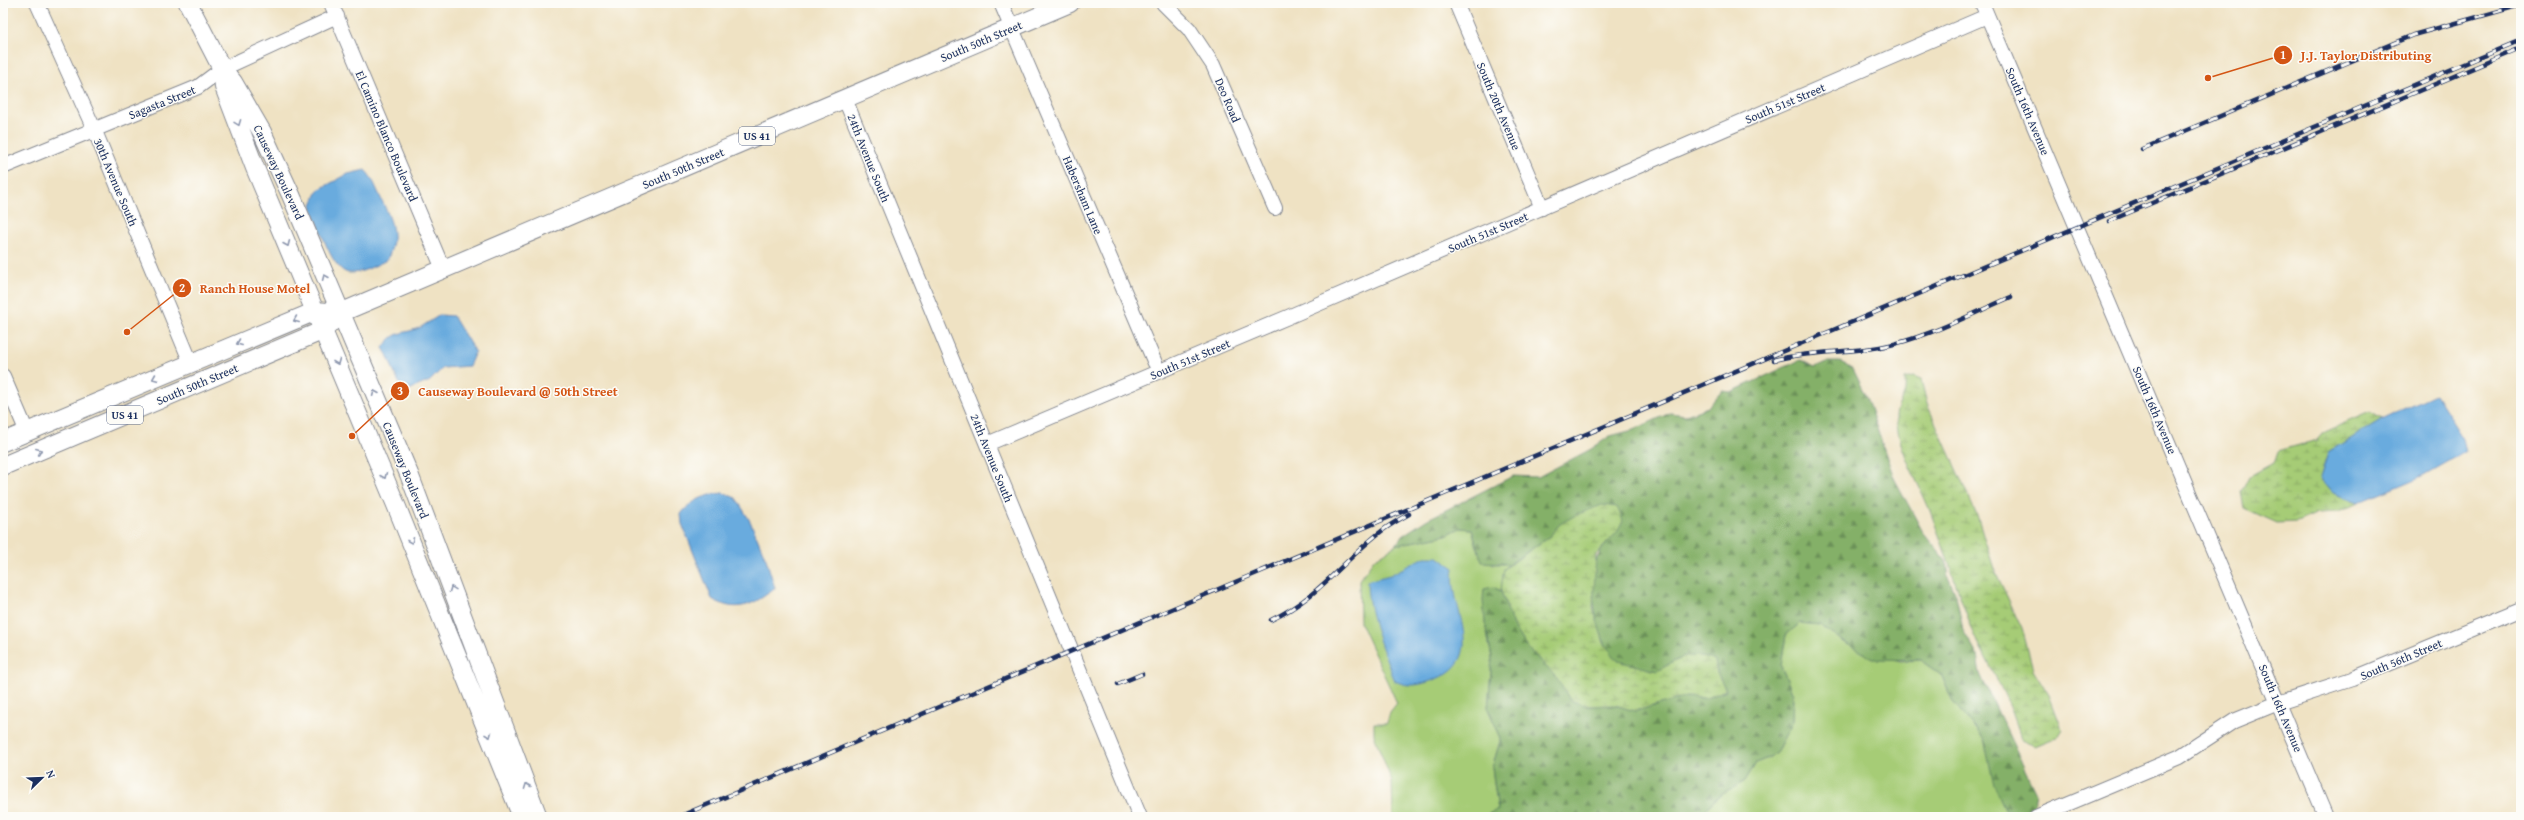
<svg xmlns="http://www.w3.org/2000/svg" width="2524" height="820" font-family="'Gentium Book Plus',serif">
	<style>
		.green { fill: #a6cc76; stroke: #607e6a }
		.forest { fill: url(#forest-firs); stroke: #507062 }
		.wetland { fill: url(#wetland-marsh); stroke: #607e6a }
		.water { fill: #69abde; stroke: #426d9e }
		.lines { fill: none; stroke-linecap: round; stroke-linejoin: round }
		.minor-casing { stroke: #858890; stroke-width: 16 }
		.major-casing { stroke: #858890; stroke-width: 20 }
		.minor { stroke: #fff; stroke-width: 14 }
		.major { stroke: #fff; stroke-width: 18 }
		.rail-casing { stroke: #1b2f5e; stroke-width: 4.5 }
		.rail { stroke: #fdfcf7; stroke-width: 3; stroke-dasharray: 9; stroke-linecap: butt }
		.oneway { stroke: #8d97ae }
		.labels { text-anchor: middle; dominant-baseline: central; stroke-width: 3; stroke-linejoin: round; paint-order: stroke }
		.shield { fill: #fdfcf7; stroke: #5f6c8c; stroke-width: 1 }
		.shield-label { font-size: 11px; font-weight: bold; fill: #1b2f5e }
		.street-label { font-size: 12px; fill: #1b2f5e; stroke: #fdfcf7 }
		.leader { fill: none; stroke: #d45514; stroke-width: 1.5 }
		.callout-dot { fill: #d45514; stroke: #fdfcf7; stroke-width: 1.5 }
		.mark-label { font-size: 12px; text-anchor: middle; font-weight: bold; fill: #fff }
		.callout-label { font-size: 13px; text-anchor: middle; font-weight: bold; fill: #d45514; stroke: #fdfcf7; stroke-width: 3; stroke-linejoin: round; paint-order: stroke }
	</style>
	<defs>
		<pattern id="forest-firs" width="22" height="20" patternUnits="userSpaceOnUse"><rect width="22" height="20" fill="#84b067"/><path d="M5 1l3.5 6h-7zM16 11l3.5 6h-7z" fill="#6b9058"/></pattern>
		<pattern id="wetland-marsh" width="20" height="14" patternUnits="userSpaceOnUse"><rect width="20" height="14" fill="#a6cc76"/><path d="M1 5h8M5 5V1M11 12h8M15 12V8" fill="none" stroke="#86a664"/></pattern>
	</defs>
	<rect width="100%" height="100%" fill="#fdfcf7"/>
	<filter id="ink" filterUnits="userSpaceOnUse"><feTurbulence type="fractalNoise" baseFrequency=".025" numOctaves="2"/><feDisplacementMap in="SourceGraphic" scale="8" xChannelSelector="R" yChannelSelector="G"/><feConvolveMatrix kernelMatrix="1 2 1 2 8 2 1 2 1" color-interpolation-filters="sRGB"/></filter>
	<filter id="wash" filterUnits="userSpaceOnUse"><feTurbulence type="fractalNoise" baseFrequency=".012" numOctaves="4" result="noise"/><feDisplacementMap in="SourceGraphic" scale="16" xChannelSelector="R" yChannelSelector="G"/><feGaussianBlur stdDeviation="0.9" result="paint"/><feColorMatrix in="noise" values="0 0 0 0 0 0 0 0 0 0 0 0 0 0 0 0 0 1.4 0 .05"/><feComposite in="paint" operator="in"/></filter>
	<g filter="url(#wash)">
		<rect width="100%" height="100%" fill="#efe2c3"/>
		<!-- green -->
		<path class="green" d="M1460 528 1472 529 1477 547 1493 564H1510L1504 569 1501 591 1493 587 1485 623 1492 658 1488 709 1501 738 1492 768 1498 811 1480 817H1393L1392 782 1374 735V723H1387L1390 712 1397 703 1360 623 1359 580 1374 559 1396 545 1446 535Z
			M1800 623 1820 625 1847 644 1900 661 1921 660 1941 674 1953 702 1984 738 2005 809 2018 813 2013 817H1690L1705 811 1716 798 1745 781 1756 763 1770 757 1778 750 1792 723 1793 694 1781 666 1786 635Z"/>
		<!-- forest -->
		<path class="forest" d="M1800 360 1815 367 1826 362H1840L1851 367 1866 397 1894 478 1924 534 1946 561 1948 577 1956 595 1963 630 1977 655 1980 674 2036 793 2033 807 2018 813 2005 809 1994 785 1984 739 1953 702 1941 674 1921 660 1873 659 1847 644 1820 625 1800 623 1786 635 1781 666 1793 694 1792 723 1778 750 1770 757 1756 763 1745 781 1716 798 1705 811 1690 817H1480L1498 810 1492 768 1501 738 1488 709 1492 658 1485 623 1483 600 1484 589 1493 587 1501 591 1513 625 1528 648 1557 678 1570 700 1588 706 1615 705 1635 711 1686 697 1706 698 1726 690 1717 673 1715 661C1687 652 1682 657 1657 671 1648 668 1624 666 1618 661 1593 642 1581 560 1609 542L1588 511 1560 524 1550 536 1510 564 1482 562 1472 529 1460 528 1446 535 1396 545 1402 536 1426 520 1513 476 1538 477 1591 449 1610 436 1633 430 1670 413 1686 415 1708 407 1722 391 1731 392Z"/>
		<!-- wetland -->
		<path class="wetland" d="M1913 377 1921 380 1927 404 1978 518 1994 569 2022 628 2033 669 2049 695 2062 729 2057 737 2035 746 2021 740C2012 701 1989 668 1973 631 1957 592 1946 551 1930 511 1918 481 1898 450 1896 417 1896 408 1901 402 1904 394 1906 390 1905 384 1905 379Z
			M2370 412 2382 419 2328 453 2320 478 2333 493 2358 503 2339 512 2318 513 2297 522 2277 523 2244 508 2241 493 2249 477 2274 463 2278 451 2317 440 2324 432Z
			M1602 505 1617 507 1623 521 1618 531 1596 555 1593 608 1604 643 1618 661 1657 671C1682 658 1687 651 1715 661L1717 673 1726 690 1706 698 1686 697 1635 711 1615 705 1588 706 1570 700 1557 678 1528 648 1513 625 1501 591 1504 569 1550 536 1560 524 1576 515Z"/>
		<!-- water -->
		<path class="water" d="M365 170C372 177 375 185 379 194 390 219 400 233 387 260 376 265 361 274 349 273 331 271 319 223 311 207L318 190 348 174Z
			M440 315 453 316 475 352 469 366 443 368 430 381 406 391C392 377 394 364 383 348 395 329 404 335 421 327 427 323 434 319 440 315Z
			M2435 394 2463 439 2466 451 2422 476 2358 503 2333 493 2320 478 2328 453 2382 419Z
			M723 493 736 498 750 521 766 559 775 588C754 605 736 614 712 599L682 524 681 514C693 499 705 495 723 493Z
			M1425 557H1438L1454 568C1447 606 1491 656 1436 679 1421 685 1409 688 1395 681 1383 652 1367 611 1367 581L1390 575Z"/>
	</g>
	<g filter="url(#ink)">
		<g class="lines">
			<!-- minor casing -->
			<g class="minor-casing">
				<path id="minor" d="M37 3 94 129 191 363
					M331 3 443 269
					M1001 3 1155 363
					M1163 3 1189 29 1213 65 1275 208
					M1456 3 1542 208
					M1982 3 2326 817
					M845 99 1140 817
					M3 167 198 87 222 69 337 16
					M3 376 27 432
					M987 444 1288 317 1987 16
					M2036 817 2179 757 2234 721 2278 703 2352 679 2521 609"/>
			</g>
			<!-- major casing -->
			<g class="major-casing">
				<path id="major" d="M188 3 222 69 233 82 262 132 291 195 409 474 538 817
					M223 76 224 87 255 168 396 505 522 817
					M3 442 316 311 327 312
					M3 466 324 330 340 313 1070 3"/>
			</g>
			<!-- minor -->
			<use href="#minor" class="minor"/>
			<!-- major -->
			<use href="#major" class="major"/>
			<!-- rail casing -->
			<g class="rail-casing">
				<path id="rail" d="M2142 149 2413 35 2521 5
					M2109 221 2521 48
					M1774 360C1809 351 1845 353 1880 347 1925 339 1969 315 2011 297
					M1271 620C1321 596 1342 561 1383 530 1391 524 1400 519 1409 514
					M1118 684 1142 674
					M678 817 2521 40"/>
			</g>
			<!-- rail -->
			<use href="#rail" class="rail"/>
		</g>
		<!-- one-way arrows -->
		<defs><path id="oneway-chevron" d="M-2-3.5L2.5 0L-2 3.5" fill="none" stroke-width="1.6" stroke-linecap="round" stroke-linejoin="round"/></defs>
		<g class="oneway">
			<use href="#oneway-chevron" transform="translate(238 123) rotate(69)"/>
			<use href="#oneway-chevron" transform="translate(287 244) rotate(67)"/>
			<use href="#oneway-chevron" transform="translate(325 277) rotate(-113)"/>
			<use href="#oneway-chevron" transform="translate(296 320) rotate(157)"/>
			<use href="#oneway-chevron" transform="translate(239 343) rotate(158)"/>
			<use href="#oneway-chevron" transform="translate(337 362) rotate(68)"/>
			<use href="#oneway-chevron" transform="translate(155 378) rotate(157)"/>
			<use href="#oneway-chevron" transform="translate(375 393) rotate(-113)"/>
			<use href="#oneway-chevron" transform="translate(39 451) rotate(-23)"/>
			<use href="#oneway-chevron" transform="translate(384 476) rotate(67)"/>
			<use href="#oneway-chevron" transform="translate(411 541) rotate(68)"/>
			<use href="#oneway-chevron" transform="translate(452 589) rotate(-111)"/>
			<use href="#oneway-chevron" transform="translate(489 735) rotate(68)"/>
			<use href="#oneway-chevron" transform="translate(527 786) rotate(-111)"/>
		</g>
	</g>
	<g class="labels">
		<!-- shield labels -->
		<g class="shield">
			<rect x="739" y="127" width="36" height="18" rx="3"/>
			<rect x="107" y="406" width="36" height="18" rx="3"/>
		</g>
		<g class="shield-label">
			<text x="757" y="136">US 41</text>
			<text x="125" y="415">US 41</text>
		</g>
		<!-- street labels -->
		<g class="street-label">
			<text transform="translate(981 41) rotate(-23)">South 50th Street</text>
			<text transform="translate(1228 100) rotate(67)">Deo Road</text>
			<text transform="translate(162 102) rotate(-22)">Sagasta Street</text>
			<text transform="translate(1785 103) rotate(-23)">South 51st Street</text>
			<text transform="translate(1499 106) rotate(67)">South 20th Avenue</text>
			<text transform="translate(2028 111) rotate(67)">South 16th Avenue</text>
			<text transform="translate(387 136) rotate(67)">El Camino Blanco Boulevard</text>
			<text transform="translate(869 158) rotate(68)">24th Avenue South</text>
			<text transform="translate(683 168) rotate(-23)">South 50th Street</text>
			<text transform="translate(279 172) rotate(65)">Causeway Boulevard</text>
			<text transform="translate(116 182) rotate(67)">30th Avenue South</text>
			<text transform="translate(1083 195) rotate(67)">Habersham Lane</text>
			<text transform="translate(1488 232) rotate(-23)">South 51st Street</text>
			<text transform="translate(1190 359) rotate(-23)">South 51st Street</text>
			<text transform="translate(197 384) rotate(-23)">South 50th Street</text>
			<text transform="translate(2155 410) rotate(67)">South 16th Avenue</text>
			<text transform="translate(992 458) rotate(68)">24th Avenue South</text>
			<text transform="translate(406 470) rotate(68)">Causeway Boulevard</text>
			<text transform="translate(2401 659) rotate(-23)">South 56th Street</text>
			<text transform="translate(2281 708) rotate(67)">South 16th Avenue</text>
		</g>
	</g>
	<!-- callouts -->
	<path class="leader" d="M2208 78L2283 55M127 332L182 288M352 436L400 391"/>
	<g class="callout-dot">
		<circle cx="2208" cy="78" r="4"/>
		<circle cx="127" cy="332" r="4"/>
		<circle cx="352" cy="436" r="4"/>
		<circle cx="2283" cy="55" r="10"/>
		<circle cx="182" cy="288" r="10"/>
		<circle cx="400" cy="391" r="10"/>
	</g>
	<g class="mark-label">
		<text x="2283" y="59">1</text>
		<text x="182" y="292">2</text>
		<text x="400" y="395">3</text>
	</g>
	<g class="callout-label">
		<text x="2366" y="60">J.J. Taylor Distributing</text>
		<text x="255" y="293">Ranch House Motel</text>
		<text x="518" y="396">Causeway Boulevard @ 50th Street</text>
	</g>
	<!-- margin -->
	<rect width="2524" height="820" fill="none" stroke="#fdfcf7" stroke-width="16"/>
	<!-- north arrow -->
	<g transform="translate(42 778) rotate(67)" stroke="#fdfcf7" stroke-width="3" paint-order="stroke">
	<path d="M0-3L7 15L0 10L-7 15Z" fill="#1b2f5e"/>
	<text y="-6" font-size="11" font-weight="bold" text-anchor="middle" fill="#1b2f5e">N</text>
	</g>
</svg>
